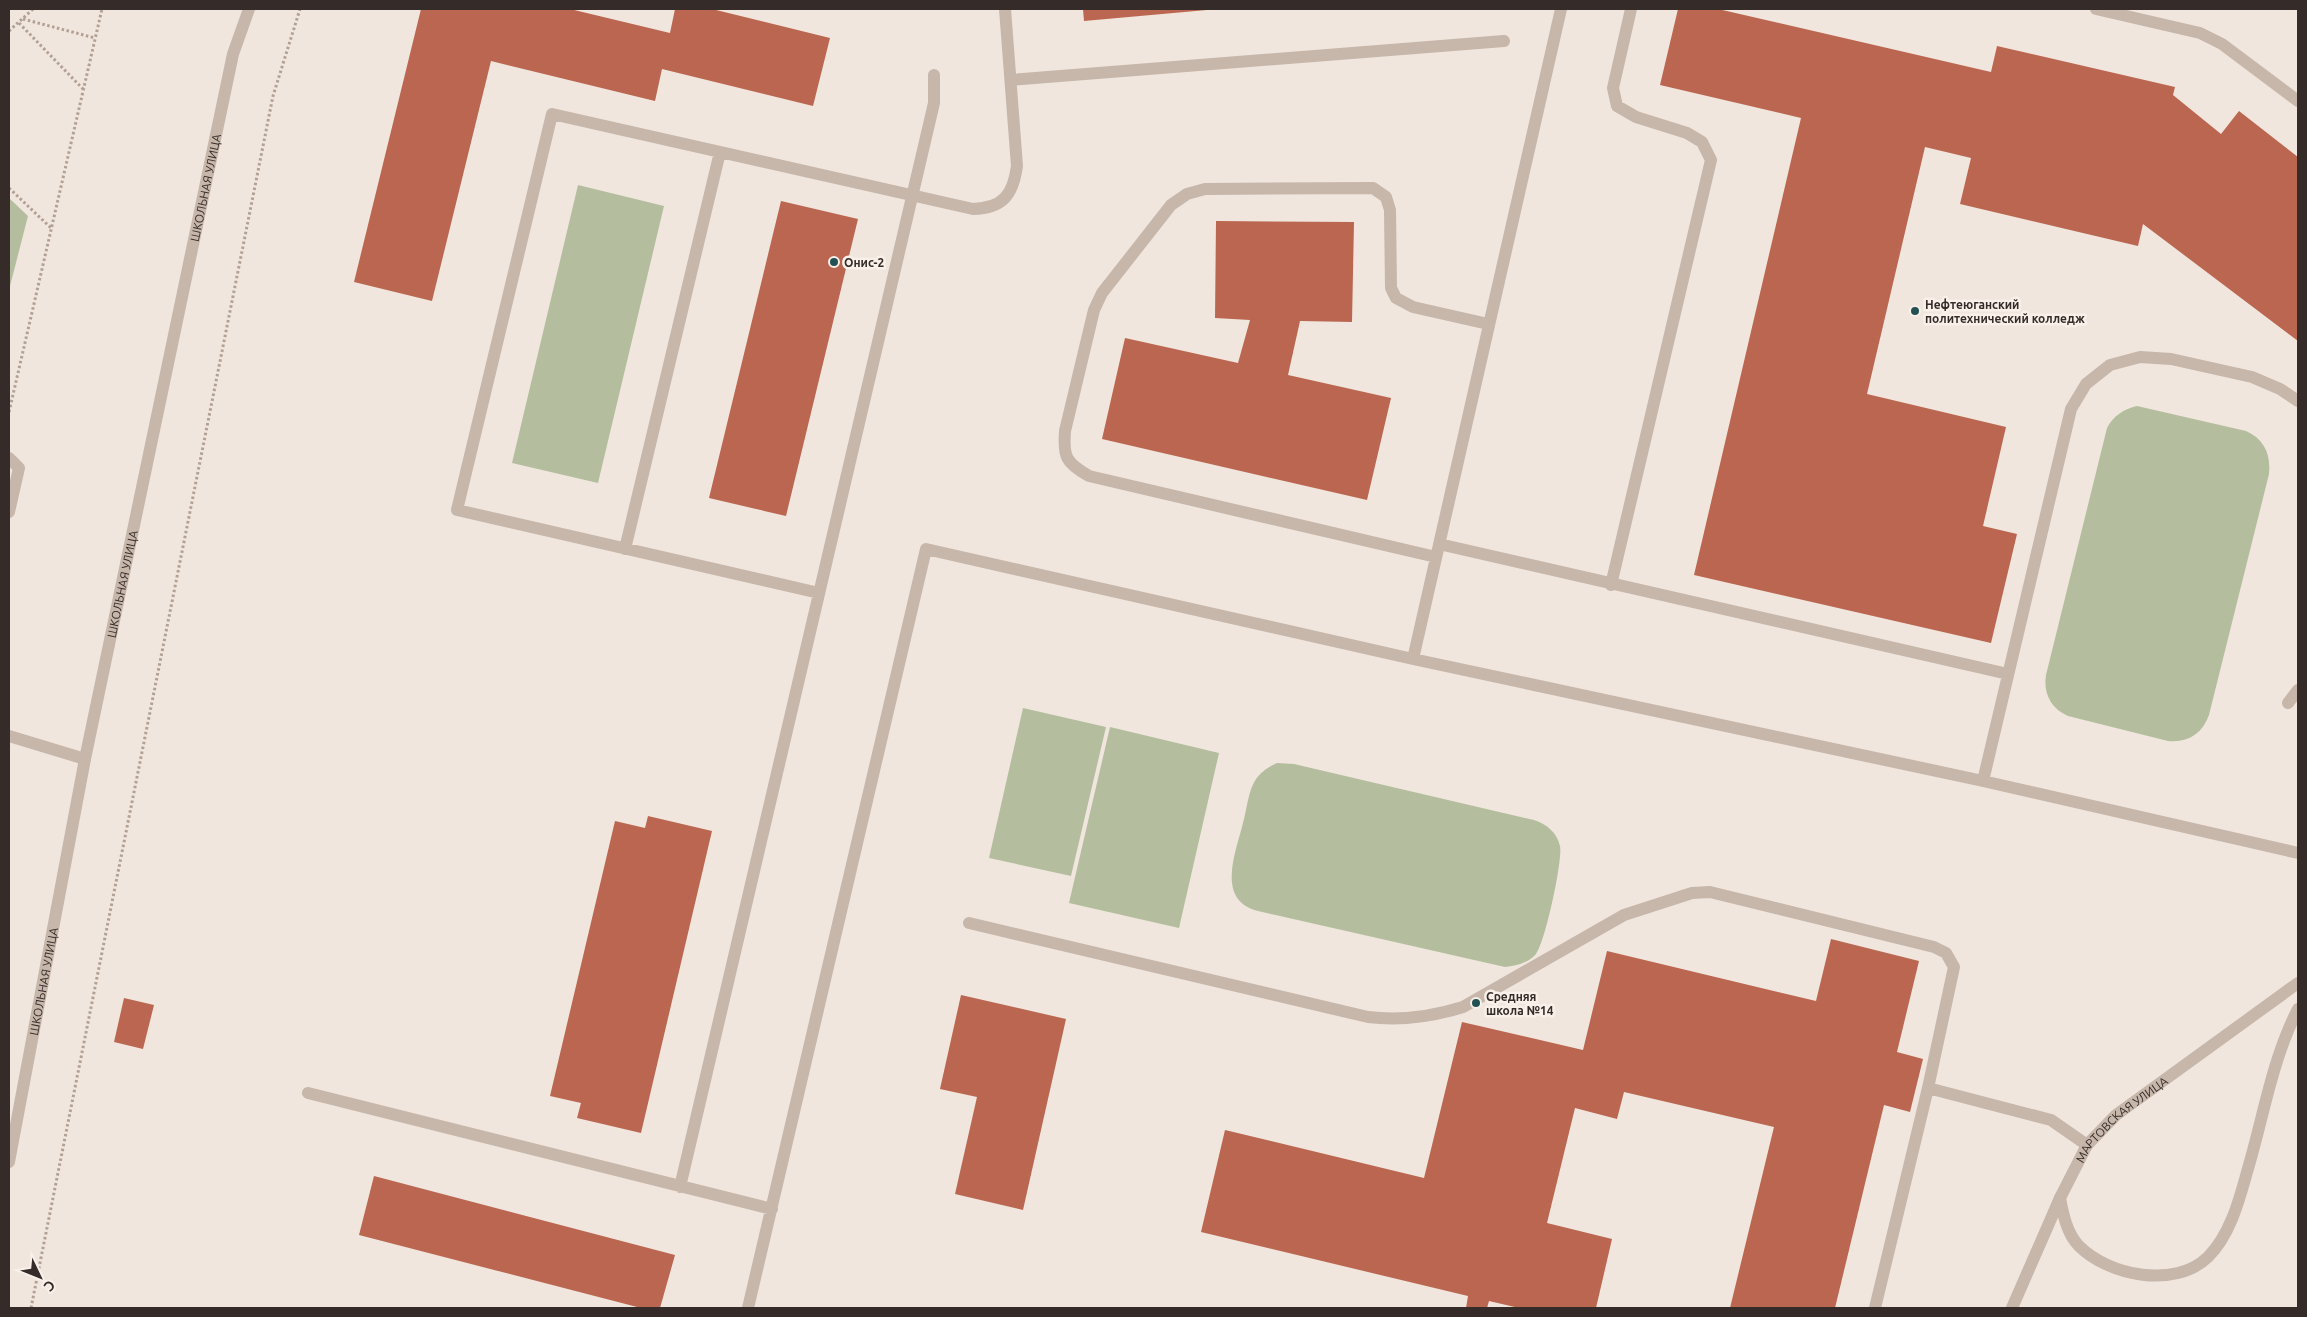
<svg xmlns="http://www.w3.org/2000/svg" width="2307" height="1317" font-family="Ubuntu,sans-serif">
	<style>
		.green { fill: #b4be9e }
		.building { fill: #bb6650 }
		.lines { fill: none; stroke-linecap: round; stroke-linejoin: round }
		.path { stroke: #b3a094; stroke-width: 3; stroke-dasharray: 2.5 2.5; stroke-linecap: butt }
		.lane { stroke: #c7b6aa; stroke-width: 12 }
		.street { stroke: #c7b6aa; stroke-width: 12 }
		.poi-dot { fill: #225153; stroke: #f8f0e9; stroke-width: 2 }
		.labels { text-anchor: middle; dominant-baseline: central; stroke-width: 5; stroke-linejoin: round; paint-order: stroke }
		.street-label { font-size: 12px; fill: #352c29; stroke: #f8f0e9 }
		.poi-label { font-size: 12px; font-weight: bold; fill: #352c29; stroke: #f8f0e9; text-anchor: start }
	</style>
	<rect width="100%" height="100%" fill="#f0e6dd"/>
	<!-- green -->
	<path class="green" d="M578 185 664 206 598 483 512 463Z
		M9 198 28 216 9 290Z
		M2137 406 2246 431C2264 439 2271 454 2269 474L2209 715C2202 734 2188 743 2168 741L2068 716C2051 709 2043 693 2046 675L2107 428C2113 416 2124 409 2137 406Z
		M1023 708 1106 727 1071 876 989 858Z
		M1110 727 1219 753 1179 928 1069 903Z
		M1277 763 1294 764 1534 820C1547 824 1557 833 1560 846 1563 860 1545 943 1536 954 1528 963 1516 966 1505 967L1258 911C1215 900 1236 852 1243 823 1247 809 1248 791 1256 779 1262 771 1268 767 1277 763Z"/>
	<!-- building -->
	<path class="building" d="M421 9H570L670 33 675 9H712L830 38 813 106 662 69 655 101 491 61 432 301 354 282Z
		M1083 9H1207V10L1084 21Z
		M1678 9H1718L1991 72 1997 46 2175 87 2173 95 2221 134 2239 111 2298 157V341L2143 224 2138 246 1960 204 1971 158 1925 147 1867 394 2006 427 1983 526 2017 534 1991 643 1694 575 1801 118 1660 85Z
		M781 201 858 219 786 516 709 498Z
		M1216 221 1354 222 1352 322 1300 321 1288 375 1391 398 1367 500 1102 439 1125 338 1238 363 1250 320 1215 318Z
		M648 816 712 831 641 1133 577 1118 581 1103 550 1096 615 821 645 828Z
		M1831 939 1919 961 1897 1052 1923 1059 1910 1112 1884 1105 1835 1308H1730L1774 1127 1624 1092 1617 1119 1575 1108 1547 1223 1612 1239 1596 1308H1519L1489 1301 1487 1308H1466L1468 1296 1201 1232 1225 1130 1424 1178 1462 1022 1583 1050 1607 951 1816 1001Z
		M961 995 1066 1019 1023 1210 955 1194 977 1097 940 1089Z
		M124 998 154 1005 143 1049 114 1042Z
		M374 1176 675 1255 660 1308H641L359 1235Z"/>
	<g class="lines">
		<!-- path -->
		<path class="path" d="M23 19 95 38
			M19 23 83 89
			M9 31 33 9
			M9 188 51 228
			M9 412 102 9
			M31 1308 273 96 300 9"/>
		<!-- lane -->
		<path class="lane" d="M2096 9 2200 33 2222 44 2298 101
			M1011 80 1504 41
			M9 458 19 468 9 512
			M1439 544 2008 674
			M625 549 720 152
			M1436 557 1089 476C1066 463 1063 457 1065 431L1094 310 1102 293 1171 205 1187 194 1205 189 1373 188 1386 197 1390 210 1391 288 1396 298 1413 307 1488 324
			M1611 585 1711 160 1702 142 1687 133 1636 117 1617 106 1613 88 1631 9
			M819 593 457 510 552 114 973 209C1003 208 1013 195 1017 166L1005 9
			M1413 659 1561 9
			M2288 703 2298 690
			M9 736 85 759
			M1983 781 2071 409 2086 384 2110 365 2140 357 2171 359 2252 377 2280 389 2298 401
			M969 923 1368 1017C1401 1021 1431 1017 1463 1007L1624 915 1692 893 1710 892 1934 947 1946 953 1954 967 1928 1088
			M308 1093 772 1209
			M680 1187 934 103V75
			M2060 1198C2063 1214 2067 1234 2079 1246 2109 1276 2175 1289 2208 1257 2230 1235 2239 1201 2247 1172 2263 1119 2272 1059 2298 1009
			M748 1308 926 549 1413 659 1983 781 2298 853
			M1875 1308 1928 1088 2051 1120 2087 1145"/>
		<!-- street -->
		<g class="street">
			<path id="s1" d="M9 1162 85 759 233 54 249 9"/>
			<path id="s2" d="M2012 1308 2060 1198 2087 1145 2116 1115 2298 983"/>
		</g>
	</g>
	<!-- markers -->
	<g class="poi-dot">
		<circle cx="834" cy="262" r="5"/>
		<circle cx="1915" cy="311" r="5"/>
		<circle cx="1476" cy="1003" r="5"/>
	</g>
	<g class="labels">
		<!-- street labels -->
		<g class="street-label">
			<text stroke="none"><textPath href="#s1" startOffset="994">ШКОЛЬНАЯ УЛИЦА</textPath></text>
			<text stroke="none"><textPath href="#s1" startOffset="589">ШКОЛЬНАЯ УЛИЦА</textPath></text>
			<text stroke="none"><textPath href="#s1" startOffset="184">ШКОЛЬНАЯ УЛИЦА</textPath></text>
			<text stroke="none"><textPath href="#s2" startOffset="222">МАРТОВСКАЯ УЛИЦА</textPath></text>
		</g>
		<!-- poi labels -->
		<g class="poi-label">
			<text x="844" y="262">Онис-2</text>
			<text x="1925" y="304">Нефтеюганский<tspan x="1925" dy="14">политехнический колледж</tspan></text>
			<text x="1486" y="996">Средняя<tspan x="1486" dy="14">школа №14</tspan></text>
		</g>
	</g>
	<!-- border -->
	<rect width="2307" height="1317" fill="none" stroke="#352c29" stroke-width="20"/>
	<!-- north arrow -->
	<g transform="translate(40 1277) rotate(133)" stroke="#f8f0e9" stroke-width="4" paint-order="stroke">
	<path d="M0-4L9 19L0 12L-9 19Z" fill="#352c29"/>
	<text y="-8" font-size="14" font-weight="bold" text-anchor="middle" fill="#352c29">С</text>
	</g>
</svg>
